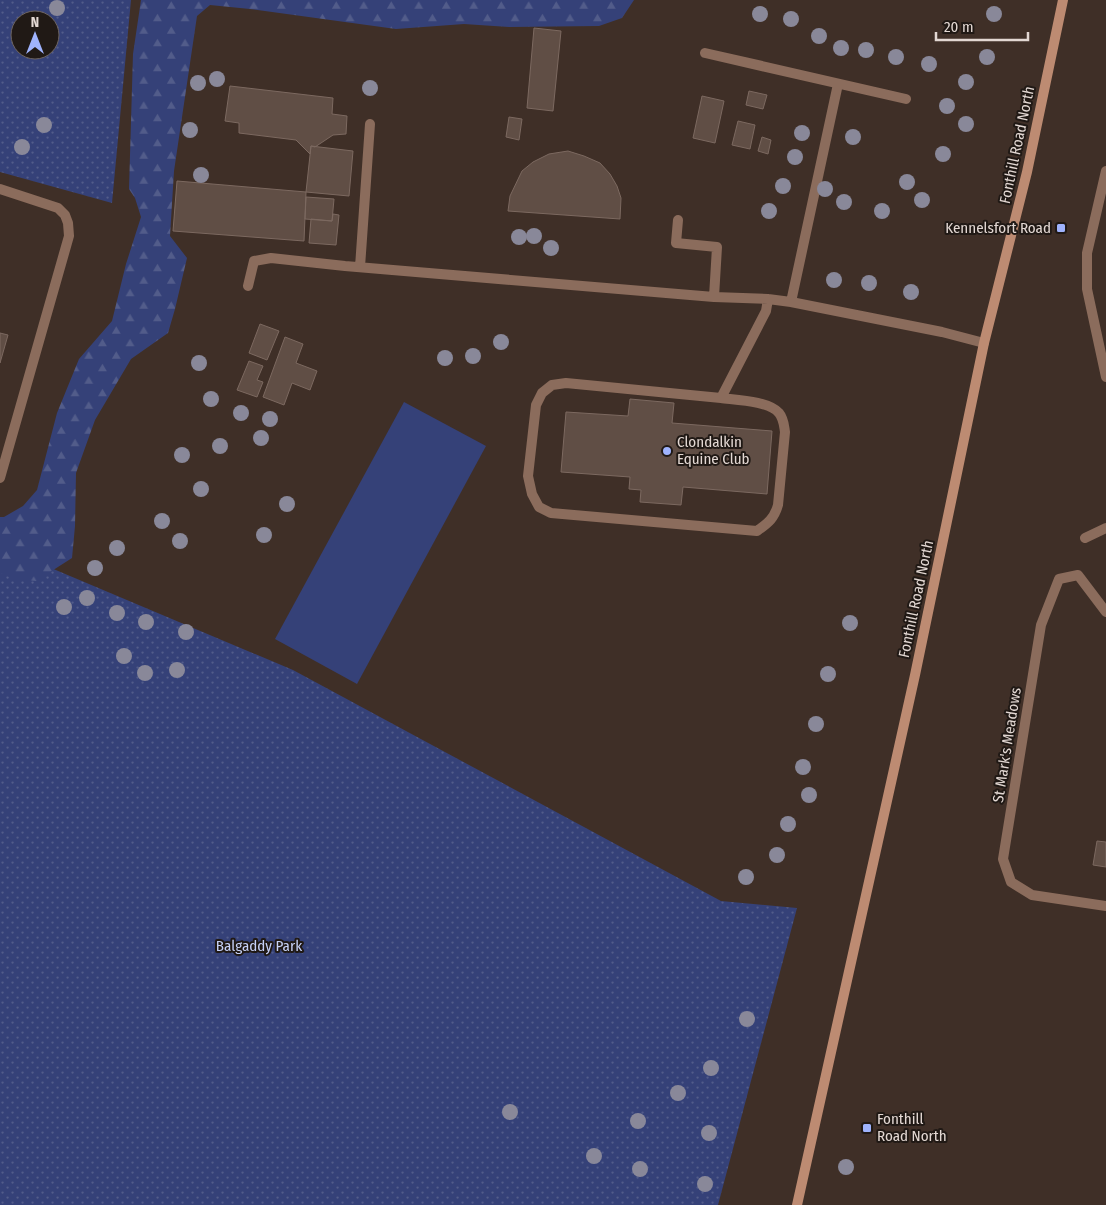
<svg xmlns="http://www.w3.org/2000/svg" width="1106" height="1205" font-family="'Fira Sans Condensed',sans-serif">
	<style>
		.grass { fill: url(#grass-dots); fill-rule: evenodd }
		.forest { fill: url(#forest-firs) }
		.pitch { fill: #354178 }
		.building { fill: #604e45; stroke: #7c6960 }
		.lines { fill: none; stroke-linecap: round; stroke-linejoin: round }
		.lane { stroke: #8b6c5c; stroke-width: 10 }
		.street { stroke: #8b6c5c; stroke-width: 10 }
		.secondary { stroke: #bd8b72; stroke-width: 10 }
		.tree { fill: #898899 }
		.poi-dot { fill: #9fb3fd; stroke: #201915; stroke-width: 2 }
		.labels { text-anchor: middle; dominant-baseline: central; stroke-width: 4; stroke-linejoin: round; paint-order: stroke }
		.street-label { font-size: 15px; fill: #e3d8d3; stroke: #201915 }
		.poi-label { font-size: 15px; fill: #e3d8d3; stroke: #201915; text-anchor: start }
		.park-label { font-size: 15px; fill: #c6d1f7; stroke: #201915 }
	</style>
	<defs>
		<pattern id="grass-dots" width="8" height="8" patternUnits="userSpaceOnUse" patternTransform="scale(1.25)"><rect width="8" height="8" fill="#354178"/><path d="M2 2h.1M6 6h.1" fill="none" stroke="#525c8a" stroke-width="1.8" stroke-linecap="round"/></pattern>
		<pattern id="forest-firs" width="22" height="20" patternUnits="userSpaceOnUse" patternTransform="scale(1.25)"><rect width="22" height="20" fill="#354178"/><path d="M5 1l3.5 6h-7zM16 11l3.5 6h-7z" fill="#525c8a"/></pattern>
	</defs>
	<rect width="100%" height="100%" fill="#3f2f27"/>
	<!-- grass -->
	<path class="grass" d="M0 0H131L112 203 0 172ZM20 20H50V50H20Z
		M0 542 25 557 293 670 721 901 797 908 718 1205H0Z"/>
	<!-- forest -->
	<path class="forest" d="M141 0H634L622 18 599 26 509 27 464 24 396 29 250 9 210 5 197 16 174 171 170 236 187 258 175 309 168 333 131 359 95 420 76 473 75 526 72 558 36 581 15 579 0 573V517H4L23 506 37 490 57 413 79 359 112 321 126 264 141 217 135 198 129 189 133 54Z"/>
	<!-- pitch -->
	<path class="pitch" d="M404 402 486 446 357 684 275 639Z"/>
	<!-- building -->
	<path class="building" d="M534 28 561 31 553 111 527 108Z
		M230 86 333 98 332 114 347 116 346 134 333 135 315 147 311 146 310 154 296 140 239 133V123L225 121Z
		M749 91 767 95 763 109 746 105Z
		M702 96 724 101 715 143 693 138Z
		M509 117 522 119 519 140 506 137Z
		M738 121 755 125 750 149 732 145Z
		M762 137 771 140 768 154 758 151Z
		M311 146 353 151 349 196 306 192Z
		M568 151 584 156 600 163 610 174 617 186 621 198 620 219 508 211 510 196 522 171 533 162 549 154Z
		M177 181 306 192 304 241 173 231Z
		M306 197 334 199 332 221 305 219Z
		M333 214 339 215 336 245 309 243 311 219 332 221Z
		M260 324 279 331 267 360 249 353Z
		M0 333 8 335 0 363Z
		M285 337 303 344 296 363 317 371 310 390 292 383 284 405 263 397Z
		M249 361 263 366 257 380 263 382 257 397 237 390Z
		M630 399 674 403 672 423 772 431 767 494 683 487 681 505 640 502 641 490 629 489 630 477 561 472 566 412 628 416Z
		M1097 841 1106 842V867L1093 865Z"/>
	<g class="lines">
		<!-- lane -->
		<path class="lane" d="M705 53 906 99
			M0 189 58 208 65 215 68 223 69 236 0 478
			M678 220 676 243 717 247 714 297
			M360 267 370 124
			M248 286 254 261 271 258 345 266 714 297 768 299 791 302 942 332 984 343
			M791 302 838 84
			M721 398 566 383 552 385 542 393 536 405 528 476 532 494 539 507 551 513 757 531C768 523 774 519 778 505L785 432C784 426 784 419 779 413 769 401 737 400 721 398L766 311 768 299"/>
		<!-- street -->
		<path class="street" d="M1106 171 1087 253V289L1106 377
			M1085 538 1106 528
			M1106 612 1078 575 1059 579 1041 625 1003 859 1011 882 1032 895 1106 906"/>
		<!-- secondary -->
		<path class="secondary" d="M797 1205 915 675 984 343 1027 172 1063 0"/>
	</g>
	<!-- trees -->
	<g class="tree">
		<circle cx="57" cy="8" r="8"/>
		<circle cx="760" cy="14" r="8"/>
		<circle cx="994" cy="14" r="8"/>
		<circle cx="791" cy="19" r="8"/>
		<circle cx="819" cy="36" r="8"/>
		<circle cx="841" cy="48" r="8"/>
		<circle cx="866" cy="50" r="8"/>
		<circle cx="896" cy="57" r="8"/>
		<circle cx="987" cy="57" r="8"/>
		<circle cx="929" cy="64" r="8"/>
		<circle cx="217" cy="79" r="8"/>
		<circle cx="966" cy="82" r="8"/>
		<circle cx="198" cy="83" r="8"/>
		<circle cx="370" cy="88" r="8"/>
		<circle cx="947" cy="106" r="8"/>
		<circle cx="966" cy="124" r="8"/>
		<circle cx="44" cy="125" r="8"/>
		<circle cx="190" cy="130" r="8"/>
		<circle cx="802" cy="133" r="8"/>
		<circle cx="853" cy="137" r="8"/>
		<circle cx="22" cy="147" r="8"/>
		<circle cx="943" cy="154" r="8"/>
		<circle cx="795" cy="157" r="8"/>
		<circle cx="201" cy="175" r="8"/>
		<circle cx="907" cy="182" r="8"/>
		<circle cx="783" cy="186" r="8"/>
		<circle cx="825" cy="189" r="8"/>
		<circle cx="922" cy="200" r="8"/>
		<circle cx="844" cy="202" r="8"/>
		<circle cx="769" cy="211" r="8"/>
		<circle cx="882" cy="211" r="8"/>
		<circle cx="534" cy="236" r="8"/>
		<circle cx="519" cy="237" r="8"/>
		<circle cx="551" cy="248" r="8"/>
		<circle cx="834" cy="280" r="8"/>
		<circle cx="869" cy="283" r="8"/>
		<circle cx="911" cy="292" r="8"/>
		<circle cx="501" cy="342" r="8"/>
		<circle cx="473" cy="356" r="8"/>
		<circle cx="445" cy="358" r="8"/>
		<circle cx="199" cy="363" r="8"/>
		<circle cx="211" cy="399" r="8"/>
		<circle cx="241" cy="413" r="8"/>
		<circle cx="270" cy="419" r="8"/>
		<circle cx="261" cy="438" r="8"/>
		<circle cx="220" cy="446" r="8"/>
		<circle cx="182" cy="455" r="8"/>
		<circle cx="201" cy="489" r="8"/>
		<circle cx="287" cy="504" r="8"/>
		<circle cx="162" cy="521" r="8"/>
		<circle cx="264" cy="535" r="8"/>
		<circle cx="180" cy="541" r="8"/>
		<circle cx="117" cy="548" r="8"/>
		<circle cx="95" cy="568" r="8"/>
		<circle cx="87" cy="598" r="8"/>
		<circle cx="64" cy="607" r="8"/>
		<circle cx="117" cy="613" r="8"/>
		<circle cx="146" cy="622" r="8"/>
		<circle cx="850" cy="623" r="8"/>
		<circle cx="186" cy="632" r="8"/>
		<circle cx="124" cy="656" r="8"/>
		<circle cx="177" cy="670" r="8"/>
		<circle cx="145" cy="673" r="8"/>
		<circle cx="828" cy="674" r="8"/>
		<circle cx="816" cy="724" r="8"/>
		<circle cx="803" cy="767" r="8"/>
		<circle cx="809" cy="795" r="8"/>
		<circle cx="788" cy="824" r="8"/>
		<circle cx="777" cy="855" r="8"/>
		<circle cx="746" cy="877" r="8"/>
		<circle cx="747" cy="1019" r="8"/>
		<circle cx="711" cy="1068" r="8"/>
		<circle cx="678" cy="1093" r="8"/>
		<circle cx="510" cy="1112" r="8"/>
		<circle cx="638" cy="1121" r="8"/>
		<circle cx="709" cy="1133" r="8"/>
		<circle cx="594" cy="1156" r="8"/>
		<circle cx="846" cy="1167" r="8"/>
		<circle cx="640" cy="1169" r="8"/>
		<circle cx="705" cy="1184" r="8"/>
	</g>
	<!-- markers -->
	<g class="poi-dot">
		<rect x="1056" y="223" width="10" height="10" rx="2.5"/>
		<circle cx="667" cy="451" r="5"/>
		<rect x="862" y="1123" width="10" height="10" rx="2.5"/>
	</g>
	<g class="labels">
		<!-- street labels -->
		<g class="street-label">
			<text transform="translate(1017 145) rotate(-78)">Fonthill Road North</text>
			<text transform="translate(916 599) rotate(-78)">Fonthill Road North</text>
			<text transform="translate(1007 745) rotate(-81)">St Mark's Meadows</text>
		</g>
		<!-- poi labels -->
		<g class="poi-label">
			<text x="1051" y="228" text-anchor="end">Kennelsfort Road</text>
			<text x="677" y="442">Clondalkin<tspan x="677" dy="17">Equine Club</tspan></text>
			<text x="877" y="1119">Fonthill<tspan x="877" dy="17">Road North</tspan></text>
		</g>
		<!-- park labels -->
		<g class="park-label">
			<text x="259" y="946">Balgaddy Park</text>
		</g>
	</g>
	<!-- north arrow -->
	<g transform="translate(35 35)"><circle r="24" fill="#201915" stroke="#6e6561"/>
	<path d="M0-4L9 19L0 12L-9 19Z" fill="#9fb3fd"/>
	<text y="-8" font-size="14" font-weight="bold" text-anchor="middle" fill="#e3d8d3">N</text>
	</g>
	<!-- scale -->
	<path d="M936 32v8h92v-8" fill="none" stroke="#e3d8d3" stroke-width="2.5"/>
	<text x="944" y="32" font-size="15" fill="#e3d8d3" stroke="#201915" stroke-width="4" paint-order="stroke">20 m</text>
</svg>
